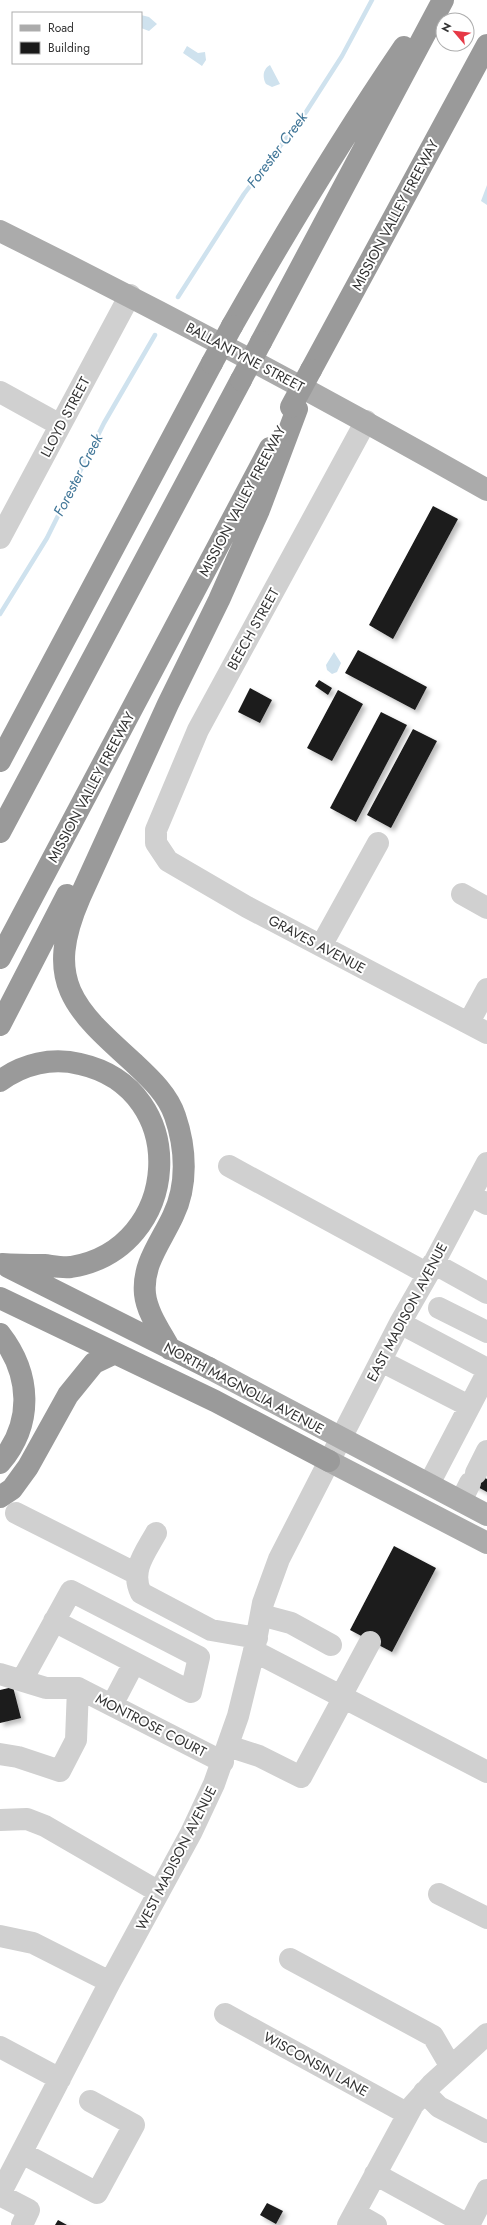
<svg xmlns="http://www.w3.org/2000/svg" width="487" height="2225" font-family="Jost,sans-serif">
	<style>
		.water { fill: #cfe2ee }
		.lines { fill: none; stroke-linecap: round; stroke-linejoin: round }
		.stream { stroke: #cfe2ee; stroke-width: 4.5 }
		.building { fill: #1a1a1a; filter: url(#shadow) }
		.minor { stroke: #d0d0d0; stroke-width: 22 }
		.major { stroke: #ababab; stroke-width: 22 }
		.highway { stroke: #9a9a9a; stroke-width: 22 }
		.highway-bridge { stroke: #9a9a9a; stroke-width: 22 }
		.labels { text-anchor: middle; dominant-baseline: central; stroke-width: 4; stroke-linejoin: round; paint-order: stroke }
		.street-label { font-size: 14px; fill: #333; stroke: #fff }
		.water-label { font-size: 15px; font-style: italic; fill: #3f7597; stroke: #fff }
	</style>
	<defs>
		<filter id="shadow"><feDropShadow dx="3.5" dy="3.5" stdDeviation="2" flood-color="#0004"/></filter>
	</defs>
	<rect width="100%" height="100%" fill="#fff"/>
	<!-- water -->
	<path class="water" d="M141 15 149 17 157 24 149 31 141 28Z
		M187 46 198 53 205 52 206 60 202 66 183 53Z
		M270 65 280 84 272 87 266 84C262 77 263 69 270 65Z
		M487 185V205L481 201Z
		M334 652 341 663 337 672 332 674 327 670 326 665Z"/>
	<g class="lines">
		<!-- stream -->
		<path class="stream" d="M178 297 244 194 306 112 342 56 372 0
			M0 614 47 538 104 423 155 335"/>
	</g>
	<!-- building -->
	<path class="building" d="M433 506 458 519 393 639 369 625Z
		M358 650 427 687 415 710 345 673Z
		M319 680 332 688 328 695 315 686Z
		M250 688 272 700 260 723 238 712Z
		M338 690 363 704 332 761 307 748Z
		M381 712 407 725 356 822 330 808Z
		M413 729 437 741 391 828 367 815Z
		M469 1469 487 1479V1492L465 1480Z
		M394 1546 436 1568 392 1652 350 1630Z
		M13 1687 21 1718 0 1723V1690Z
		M267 2203 283 2211 276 2224 260 2215Z
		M58 2220 67 2225H55Z"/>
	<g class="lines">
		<!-- minor -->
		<path class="minor" d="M0 392 60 425
			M366 421 198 730 156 830V843L168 861 247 907 487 1033
			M0 538 130 295
			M462 894 487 908
			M321 946 378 843
			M469 1022 487 989
			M229 1166 428 1274
			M470 1195 487 1204
			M433 1263 487 1293
			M439 1308 487 1332
			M400 1323 487 1369
			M381 1361 469 1406
			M476 1473 487 1451
			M429 1484 487 1373
			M461 1501 470 1483
			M16 1513 135 1573
			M156 1533C145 1553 130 1571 141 1593L211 1630 257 1638
			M261 1615 291 1623 331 1645
			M254 1651 487 1772
			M0 1674 46 1688H78L76 1740 60 1771 18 1757 0 1754
			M22 1680 71 1591 199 1657 191 1692 54 1621
			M78 1688 223 1762
			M341 1696 370 1642
			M112 1705 134 1663
			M228 1746 259 1756 301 1777 344 1697
			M0 1820 27 1819 45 1826 159 1892
			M439 1894 487 1918
			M0 1936 33 1943 110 1982
			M290 1959 433 2036 451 2067
			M225 2014 408 2114
			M0 2047 60 2079
			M424 2092 439 2107 487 2132
			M22 2153 97 2193 134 2125 90 2101
			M375 2174 468 2225
			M0 2194 110 1982 191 1833 214 1784 238 1716 254 1651 263 1603 279 1559 400 1323 428 1274 487 1163
			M0 2195 29 2210 22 2225
			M355 2213 376 2225
			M348 2225 413 2105 431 2085 487 2034
			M469 2225 487 2190"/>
		<!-- major -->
		<path class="major" d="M0 231C165 313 327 399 487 490
			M209 1368 487 1515
			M329 1461 487 1543"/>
		<!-- highway -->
		<path class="highway" d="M232 326C286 231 342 138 404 47
			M261 342 443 0
			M311 370 487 45
			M0 761 212 363
			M0 832 241 380
			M0 958 270 448
			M0 1025 67 895
			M0 1081C23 1064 52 1057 80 1064 192 1089 182 1249 71 1267 62 1268 53 1266 44 1265 30 1265 16 1265 2 1264
			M8 1267 209 1368
			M0 1298 215 1401 329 1461
			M0 1334C31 1374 34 1423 0 1463
			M170 1349C161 1332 147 1313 145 1294 142 1264 161 1242 173 1216 188 1185 186 1148 175 1116 168 1095 151 1079 135 1064 74 1009 43 982 80 897L168 704 219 600 259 510 297 409
			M0 1497 12 1489 28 1467 68 1395 94 1363 115 1353"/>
		<!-- highway-bridge -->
		<path class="highway-bridge" d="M212 363 232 326
			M241 380 261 342
			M291 407 311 370"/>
	</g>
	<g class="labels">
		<!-- street labels -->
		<g class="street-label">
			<text transform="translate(395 215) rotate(-62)">MISSION VALLEY FREEWAY</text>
			<text transform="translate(245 357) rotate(28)">BALLANTYNE STREET</text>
			<text transform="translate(65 417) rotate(-62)">LLOYD STREET</text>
			<text transform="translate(242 501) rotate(-62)">MISSION VALLEY FREEWAY</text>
			<text transform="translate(253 629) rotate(-61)">BEECH STREET</text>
			<text transform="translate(91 787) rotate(-62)">MISSION VALLEY FREEWAY</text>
			<text transform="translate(317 944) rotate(28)">GRAVES AVENUE</text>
			<text transform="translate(407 1312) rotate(-62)">EAST MADISON AVENUE</text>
			<text transform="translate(244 1388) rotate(28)">NORTH MAGNOLIA AVENUE</text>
			<text transform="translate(151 1725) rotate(27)">MONTROSE COURT</text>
			<text transform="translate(176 1858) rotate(-63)">WEST MADISON AVENUE</text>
			<text transform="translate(316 2064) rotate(29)">WISCONSIN LANE</text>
		</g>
		<!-- water labels -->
		<g class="water-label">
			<text transform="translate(277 150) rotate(-53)">Forester Creek</text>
			<text transform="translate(78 475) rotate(-63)">Forester Creek</text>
		</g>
	</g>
	<!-- legend -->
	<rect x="12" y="12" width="130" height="52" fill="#ffffff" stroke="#adadad"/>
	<rect x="20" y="25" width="20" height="6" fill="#ababab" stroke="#adadad"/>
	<text x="48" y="32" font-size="12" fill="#333333">Road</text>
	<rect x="20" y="42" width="20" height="12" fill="#1a1a1a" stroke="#adadad"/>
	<text x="48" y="52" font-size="12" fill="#333333">Building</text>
	<!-- north arrow -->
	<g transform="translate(455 32) rotate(298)"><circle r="19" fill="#ffffff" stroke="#adadad"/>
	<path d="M0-3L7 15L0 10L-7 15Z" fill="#e63946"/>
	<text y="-6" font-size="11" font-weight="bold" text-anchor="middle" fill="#333333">N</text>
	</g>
</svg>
